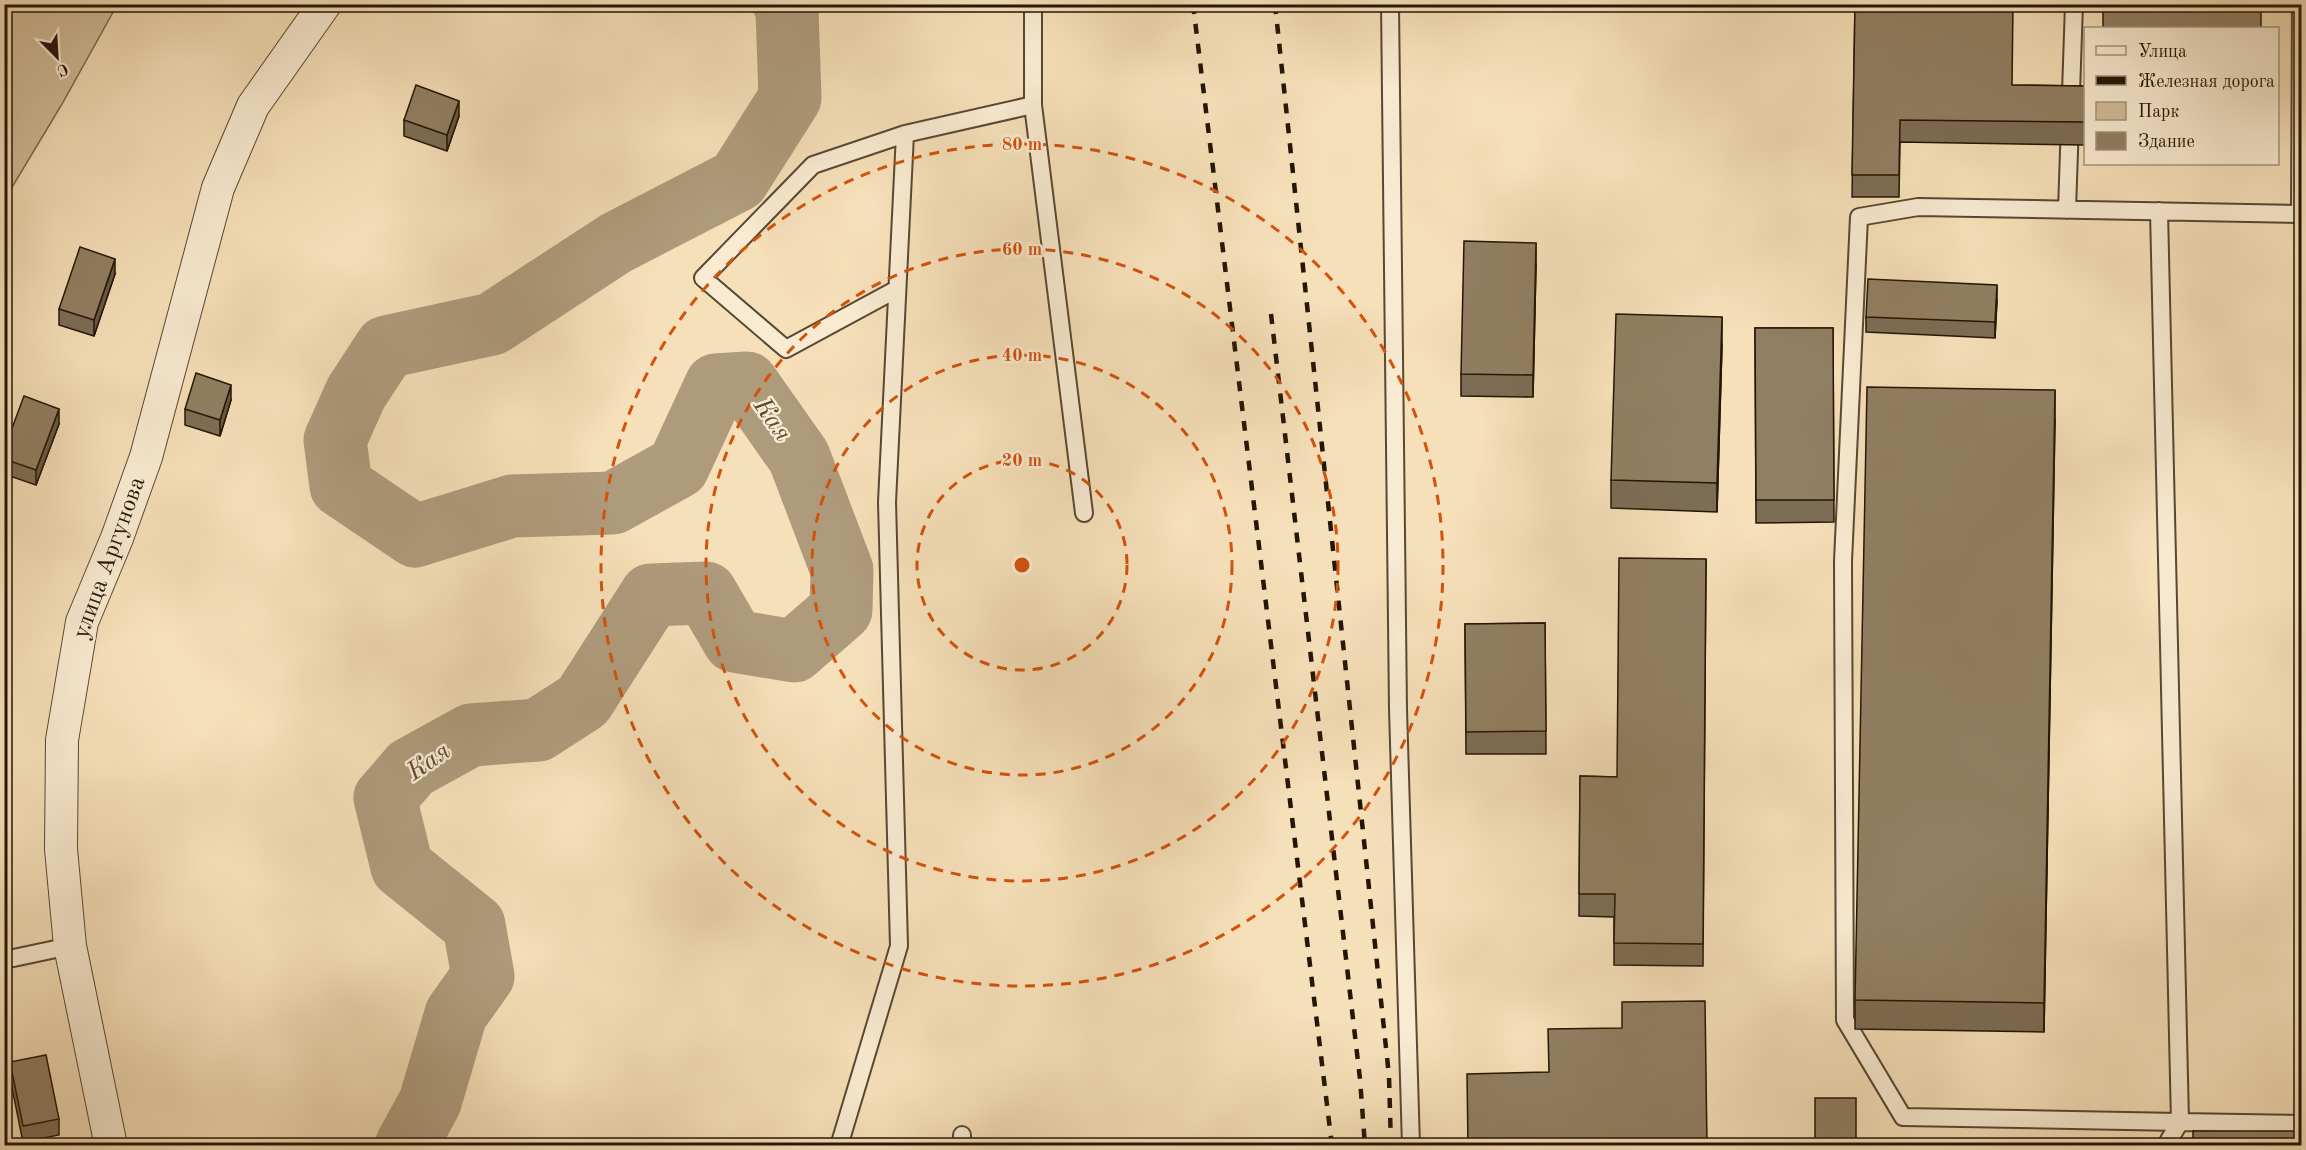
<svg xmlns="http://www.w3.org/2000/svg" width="2306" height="1150" font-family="'Old Standard TT',serif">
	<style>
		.green { fill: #d2be9a; stroke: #7a6a50; stroke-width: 1.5 }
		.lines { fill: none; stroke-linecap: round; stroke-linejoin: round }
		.river { stroke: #ae9b7c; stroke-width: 63 }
		.lane-casing { stroke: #584832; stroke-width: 20 }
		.street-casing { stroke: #584832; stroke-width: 34 }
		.lane { stroke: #f9ebd2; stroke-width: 16 }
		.street { stroke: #f9ebd2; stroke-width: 32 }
		.rail { stroke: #231605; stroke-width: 4.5; stroke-dasharray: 10 10; stroke-linecap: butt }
		.wall { fill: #7d6d55; stroke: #231605; stroke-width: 1.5 }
		.shaded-wall { fill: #665945; stroke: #231605; stroke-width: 1.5 }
		.building { fill: #917f63; stroke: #231605; stroke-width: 1.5 }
		.ring { fill: none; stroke: #d4520b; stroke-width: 3; stroke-dasharray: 10 8 }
		.labels { text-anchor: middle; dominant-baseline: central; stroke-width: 5; stroke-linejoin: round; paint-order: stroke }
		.street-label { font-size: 24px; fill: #231605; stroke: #f9ebd2 }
		.water-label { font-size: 26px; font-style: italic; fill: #5b4b35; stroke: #f9ebd2 }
		.centre { fill: #d4520b; stroke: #f9ebd2; stroke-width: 3 }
		.ring-label { font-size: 18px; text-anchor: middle; font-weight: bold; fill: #d4520b; stroke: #f9ebd2; stroke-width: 5; stroke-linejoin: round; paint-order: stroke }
	</style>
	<rect width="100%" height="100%" fill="#f6e0b9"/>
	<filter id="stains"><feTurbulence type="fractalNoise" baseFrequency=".00333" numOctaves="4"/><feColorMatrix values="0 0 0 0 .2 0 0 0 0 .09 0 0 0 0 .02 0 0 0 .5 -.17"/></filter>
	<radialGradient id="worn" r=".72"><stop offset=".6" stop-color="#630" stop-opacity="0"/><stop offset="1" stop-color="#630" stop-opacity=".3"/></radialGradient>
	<!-- green -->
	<path class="green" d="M5 4 117 5 62 104 5 199Z"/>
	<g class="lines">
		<!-- river -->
		<path class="river" d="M406 1146 430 1102 456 1014 483 976 474 925 402 867 385 798 411 768 471 735 538 730 583 701 651 595 706 593 734 641 794 651 841 610 842 570 799 457 747 383 716 385 678 467 613 503 512 506 415 536 341 486 335 440 356 393 386 347 492 324 616 243 738 180 790 98 787 10 784 4"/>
		<!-- lane casing -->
		<g class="lane-casing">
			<path id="lane" d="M1033 4V105L1084 513
				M1390 4 1398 709 1411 1146
				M2067 210 2074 4
				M2159 211 2180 1122 1903 1117 1845 1020 1843 561 1859 217 1918 207 2302 214
				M2300 214 2301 4
				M897 289 786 349 703 278 813 165 905 134
				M4 960 70 946
				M962 1135V1146
				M839 1146 899 946 887 502 905 134 1033 105
				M2169 1146V1140L2180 1122 2302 1124"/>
		</g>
		<!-- street casing -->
		<g class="street-casing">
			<path id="street" d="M111 1146 70 946 61 849 62 740 82 622 117 538 146 457 218 188 253 106 325 4"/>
		</g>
		<!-- lane -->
		<use href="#lane" class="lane"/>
		<!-- street -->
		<use href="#street" class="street"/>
		<!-- rail -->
		<path class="rail" d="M1193 4 1332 1146
			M1275 4 1389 1076 1391 1146
			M1271 314 1360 1079 1365 1146"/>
	</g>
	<!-- wall -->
	<path class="wall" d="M1855 4 2012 85 2085 86V145L1900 142 1899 197H1852Z
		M459 116 447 151 404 136V120Z
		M1536 265 1533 397 1461 396V374Z
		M115 274 94 336 59 325V309Z
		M1997 300 1995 338 1866 332V317Z
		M1755 328H1833L1834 522 1756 523Z
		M1722 345 1717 512 1611 508V480Z
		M231 400 220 436 185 425V409Z
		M2055 419 2044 1032 1855 1029V1000Z
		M59 424 36 485 4 474V450Z
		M1706 559 1703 966 1614 965V917L1579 916 1580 776 1617 777Z
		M1545 623 1546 754H1466L1465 624Z
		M10 1062 59 1119V1135L23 1142 10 1078Z"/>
	<!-- shaded-wall -->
	<path class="shaded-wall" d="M459 101V116L447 151V135Z
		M1536 243V265L1533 397V375Z
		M115 259V274L94 336V320Z
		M1997 285V300L1995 338V322Z
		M1722 317V345L1717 512V483Z
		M231 385V400L220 436V420Z
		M2055 390V419L2044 1032V1003Z
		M59 409V424L36 485V470Z"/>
	<!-- building -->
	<path class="building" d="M1855 4H2013L2012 85 2085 86V122L1900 120 1899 175H1852Z
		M2103 4H2261V28H2103Z
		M416 85 459 101 447 135 404 120Z
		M1464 241 1536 243 1533 375 1461 374Z
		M80 247 115 259 94 320 59 309Z
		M1868 279 1997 285 1995 322 1866 317Z
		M1616 314 1722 317 1717 483 1611 480Z
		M1755 328H1833L1834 500H1756Z
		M196 373 231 385 220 420 185 409Z
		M1867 387 2055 390 2044 1003 1855 1000Z
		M24 396 59 409 36 470 4 459V450Z
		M1619 558 1706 559 1703 944 1614 943 1615 894H1579L1580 776 1617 777Z
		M1545 623 1546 731 1466 732 1465 624Z
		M1705 1001 1707 1146H1468L1467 1074 1549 1072 1548 1029 1622 1028V1002Z
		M46 1055 59 1119 23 1126 10 1062Z
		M1815 1098H1856V1145L1884 1146H1815Z
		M2193 1131H2301V1146H2193Z"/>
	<!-- distance rings -->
	<g class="ring">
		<circle cx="1022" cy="565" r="105"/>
		<circle cx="1022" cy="565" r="210"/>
		<circle cx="1022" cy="565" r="316"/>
		<circle cx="1022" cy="565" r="421"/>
	</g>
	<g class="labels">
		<!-- street labels -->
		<g class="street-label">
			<text transform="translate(110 558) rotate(-70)">улица Аргунова</text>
		</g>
		<!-- water labels -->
		<g class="water-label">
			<text transform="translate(772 420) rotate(55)">Кая</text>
			<text transform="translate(429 762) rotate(-35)">Кая</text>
		</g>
	</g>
	<circle cx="1022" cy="565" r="9" class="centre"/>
	<g class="ring-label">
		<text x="1022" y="150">80 m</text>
		<text x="1022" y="255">60 m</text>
		<text x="1022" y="361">40 m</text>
		<text x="1022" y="466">20 m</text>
	</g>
	<!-- margin -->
	<rect width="2306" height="1150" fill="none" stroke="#f6e0b9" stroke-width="24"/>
	<rect x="6" y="6" width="2294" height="1138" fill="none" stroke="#231605" stroke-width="3"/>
	<rect x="12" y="12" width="2282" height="1126" fill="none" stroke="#231605" stroke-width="1.5"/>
	<!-- legend -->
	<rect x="2084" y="27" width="195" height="138" fill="#f9ebd2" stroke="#a39680" stroke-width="1.5"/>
	<rect x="2096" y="46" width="30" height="9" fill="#f9ebd2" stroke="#a39680" stroke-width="1.5"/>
	<text x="2138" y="57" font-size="18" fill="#231605">Улица</text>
	<rect x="2096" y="76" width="30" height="9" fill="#231605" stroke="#a39680" stroke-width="1.5"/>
	<text x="2138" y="87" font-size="18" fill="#231605">Железная дорога</text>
	<rect x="2096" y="102" width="30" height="18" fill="#d2be9a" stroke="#a39680" stroke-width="1.5"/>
	<text x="2138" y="117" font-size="18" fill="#231605">Парк</text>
	<rect x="2096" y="132" width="30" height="18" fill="#917f63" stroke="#a39680" stroke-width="1.5"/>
	<text x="2138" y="147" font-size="18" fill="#231605">Здание</text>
	<!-- north arrow -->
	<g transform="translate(57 57) rotate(156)" stroke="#f9ebd2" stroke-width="4.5" paint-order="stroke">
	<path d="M0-4.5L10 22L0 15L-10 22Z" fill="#231605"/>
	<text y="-9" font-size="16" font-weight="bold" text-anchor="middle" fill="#231605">С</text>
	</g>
	<rect width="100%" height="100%" filter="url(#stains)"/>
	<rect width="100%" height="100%" fill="url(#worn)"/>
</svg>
